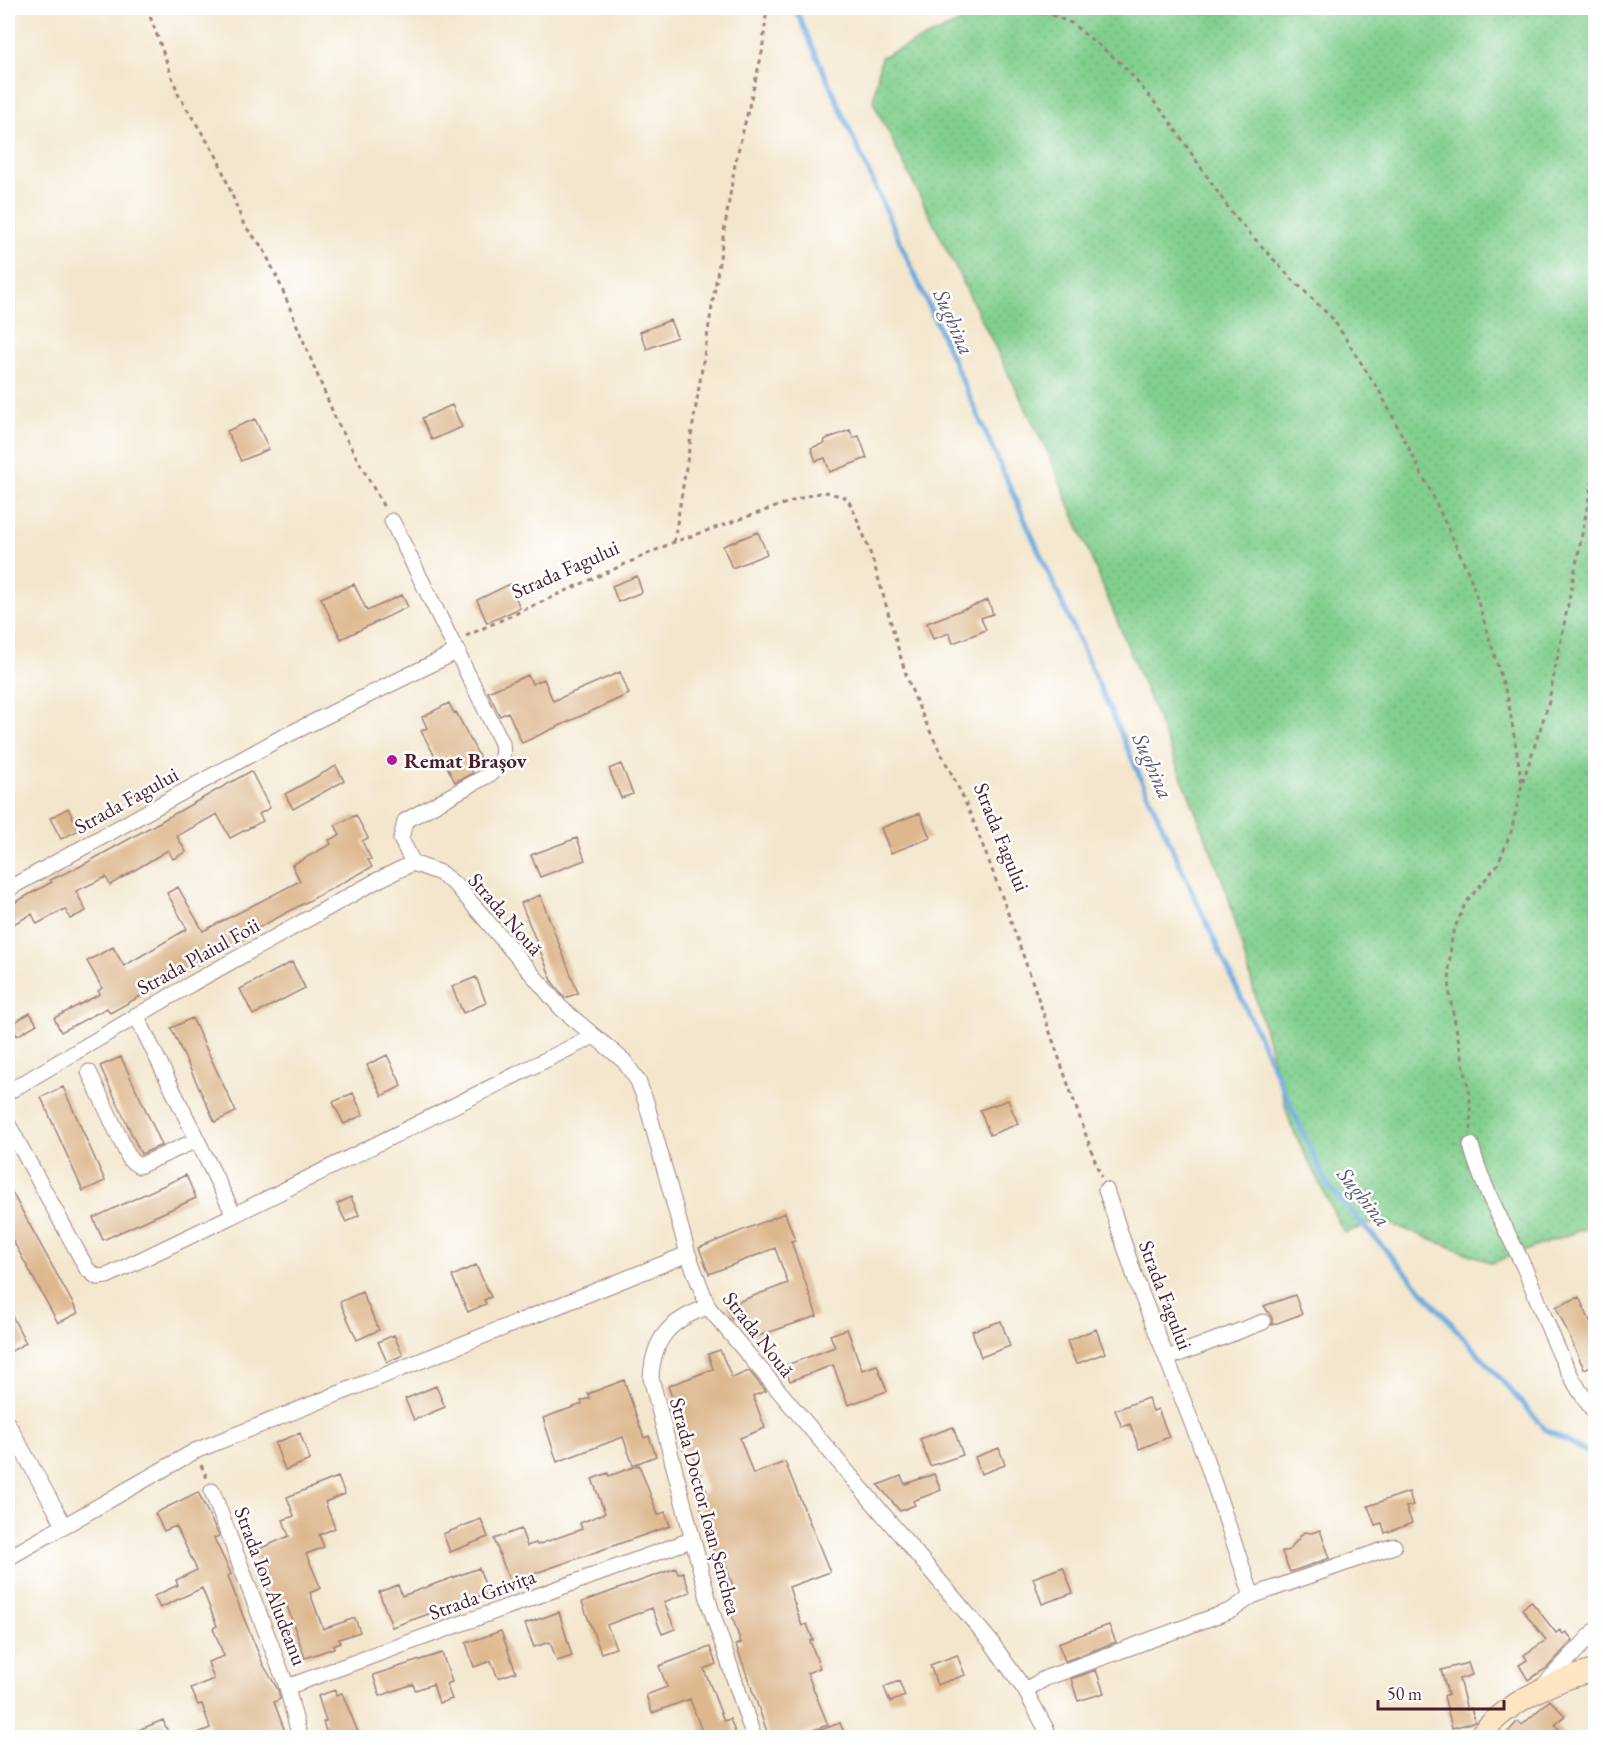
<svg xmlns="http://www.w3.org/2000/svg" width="1603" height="1745" font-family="'EB Garamond',serif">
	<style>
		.grass { fill: url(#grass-dots); stroke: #66775c; stroke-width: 1.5 }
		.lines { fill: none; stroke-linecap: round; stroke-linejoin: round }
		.stream { stroke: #6da8dd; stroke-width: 5 }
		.building { fill: #ddb88e }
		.minor-casing { stroke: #9e827c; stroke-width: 17 }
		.secondary-casing { stroke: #9e827c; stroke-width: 23 }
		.path { stroke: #9e827c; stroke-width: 3; stroke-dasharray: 4.5 4.5; stroke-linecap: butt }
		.minor { stroke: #fff; stroke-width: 15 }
		.secondary { stroke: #fde5c4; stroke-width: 21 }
		.poi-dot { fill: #b5179e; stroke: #fff; stroke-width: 2 }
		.labels { text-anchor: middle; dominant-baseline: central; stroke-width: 5; stroke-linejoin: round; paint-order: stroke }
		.street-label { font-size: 21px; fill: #4a1f2b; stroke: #fff }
		.poi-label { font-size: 21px; font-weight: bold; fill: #4a1f2b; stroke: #fff; text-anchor: start }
		.water-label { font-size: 22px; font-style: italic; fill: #585672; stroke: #fff }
	</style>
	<defs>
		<pattern id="grass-dots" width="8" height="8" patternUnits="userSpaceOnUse" patternTransform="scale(1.5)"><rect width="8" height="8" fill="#81cf8e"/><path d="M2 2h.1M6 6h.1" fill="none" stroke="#71b17b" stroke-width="1.8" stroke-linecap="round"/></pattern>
	</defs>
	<rect width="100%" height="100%" fill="#fff"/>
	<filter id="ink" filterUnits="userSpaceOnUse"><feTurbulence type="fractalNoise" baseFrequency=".0167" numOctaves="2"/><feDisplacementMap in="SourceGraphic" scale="12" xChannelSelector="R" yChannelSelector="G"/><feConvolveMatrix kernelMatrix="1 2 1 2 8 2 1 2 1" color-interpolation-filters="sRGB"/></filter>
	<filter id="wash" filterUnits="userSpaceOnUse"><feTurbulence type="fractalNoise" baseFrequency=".008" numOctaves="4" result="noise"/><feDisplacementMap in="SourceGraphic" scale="24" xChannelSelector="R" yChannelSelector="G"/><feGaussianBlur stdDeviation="1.35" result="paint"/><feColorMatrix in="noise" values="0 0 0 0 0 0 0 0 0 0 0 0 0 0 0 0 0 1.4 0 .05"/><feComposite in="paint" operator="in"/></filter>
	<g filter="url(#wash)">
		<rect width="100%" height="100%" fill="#f3e6cc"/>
		<!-- grass -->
		<path class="grass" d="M977 8H1595V1225L1492 1263 1381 1220 1344 1233 1291 1126 1227 892 1189 795 1048 453 873 102 881 57 968 19Z"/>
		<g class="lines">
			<!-- stream -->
			<path class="stream" d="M795 8 1173 850 1327 1184 1545 1429 1596 1457"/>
		</g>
		<g id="blocks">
			<!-- building -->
			<path class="building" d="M670 320 677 337 647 349 640 332Z
				M452 405 462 427 432 440 422 418Z
				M255 419 269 449 241 461 227 431Z
				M850 430 853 438 859 436 867 458 830 472 825 458 816 461 811 448 825 443 824 440Z
				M758 532 767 554 732 568 723 546Z
				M637 576 642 592 618 602 612 586Z
				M354 584 367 611 402 595 408 607 341 639 321 598Z
				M510 584 520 608 487 623 477 600Z
				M988 600 993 614 981 618 986 630 953 643 949 633 933 639 927 623Z
				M620 672 629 694 522 743 508 712 500 716 488 692 528 675 532 684 544 679 553 701Z
				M449 703 454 713 456 712 481 760 470 767 473 773 455 782 441 755 436 758 421 731 427 728 422 717Z
				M621 764 633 794 621 798 609 769Z
				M336 766 344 781 293 809 285 794Z
				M251 771 270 808 259 814 263 821 230 838 217 814 177 836 186 852 173 859 168 850 110 885 106 877 76 891 86 911 70 919 65 909 37 924 32 914 8 927V906L52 882 50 880 79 867Z
				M68 808 79 830 61 839 50 818Z
				M920 813 930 838 891 853 881 828Z
				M356 815 368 838 362 841 371 859 368 860 372 867 256 929 257 932 110 1013 107 1008 61 1032 54 1018 100 994 98 991 102 988 87 961 113 947 124 966 187 929 167 893 178 887 203 931 300 881 292 865 331 844 329 840 340 835 335 825Z
				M577 838 585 860 540 877 531 855Z
				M540 895 578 993 565 998 553 983 521 903Z
				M292 962 305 988 253 1015 240 989Z
				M476 977 486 1003 463 1013 452 987Z
				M30 1013 37 1024 17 1036 11 1024Z
				M192 1018 236 1112 215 1122 171 1028Z
				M387 1055 402 1086 382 1096 367 1065Z
				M121 1057 162 1145 141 1154 100 1066Z
				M63 1087 105 1181 83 1191 41 1097Z
				M353 1093 363 1115 344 1124 333 1102Z
				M1008 1100 1018 1124 990 1135 980 1110Z
				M186 1175 196 1198 103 1240 93 1218Z
				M8 1185 78 1313 58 1323 11 1237 8 1239Z
				M351 1197 359 1215 346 1222 337 1204Z
				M785 1213 795 1240 791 1241 817 1316 752 1338 744 1315 732 1319 727 1306 788 1283 775 1248 709 1274 699 1248Z
				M476 1265 491 1297 484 1300 486 1304 468 1312 452 1276Z
				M362 1292 379 1330 357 1340 340 1302Z
				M1295 1295 1302 1314 1272 1325V1318L1264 1306Z
				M1579 1297 1596 1334V1364L1584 1369 1556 1307Z
				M8 1308 26 1343 8 1353Z
				M1001 1321 1010 1346 981 1357 972 1331Z
				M847 1329 862 1370 877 1365 887 1391 848 1405 833 1365 790 1381 784 1366 835 1347 830 1335Z
				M1096 1329 1105 1353 1076 1364 1067 1341Z
				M394 1335 403 1355 387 1362 378 1342Z
				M720 1350 732 1378 749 1371 766 1391 753 1396 765 1428 740 1438 753 1474 785 1462 830 1572 789 1587 802 1626 807 1624 813 1640 810 1641 820 1668 807 1673 828 1725 794 1737H769L736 1645 741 1643 724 1593 734 1589 723 1557 717 1560 697 1495 707 1492 693 1455 686 1457 670 1410 676 1408 668 1386 713 1369 708 1354Z
				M624 1380 644 1438 649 1436 656 1456 633 1465 623 1437 557 1462 543 1418 582 1404 581 1401 590 1398 588 1394Z
				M436 1386 445 1407 414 1420 405 1399Z
				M1148 1398 1153 1411 1158 1409 1169 1437 1139 1449 1130 1424 1122 1427 1115 1410Z
				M953 1427 963 1455 930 1466 920 1439Z
				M300 1433 310 1460 285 1470 275 1443Z
				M999 1448 1005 1465 981 1474 975 1457Z
				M639 1465 658 1515 665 1512 670 1526 510 1582 494 1539 521 1529 527 1546 536 1543 537 1545 582 1529 580 1523 605 1513 592 1479 608 1473 609 1476Z
				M934 1474 941 1490 913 1501 915 1505 900 1511 878 1485 901 1476 905 1484Z
				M338 1477 345 1494 325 1502 335 1528 319 1535 324 1547 306 1554 321 1588 310 1593 323 1629 355 1618 360 1632 339 1639 340 1642 333 1645 334 1648 305 1658 286 1603 276 1608 252 1552 289 1536 283 1520 294 1516 287 1497Z
				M198 1492 219 1536 214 1538 231 1574 228 1576 243 1616 263 1664 278 1690 280 1699 274 1702 286 1734 275 1737H188L210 1728 202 1704 198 1705 191 1688 214 1679 208 1662 224 1656 213 1628 217 1626 202 1588 160 1608 154 1596 178 1585 176 1580 197 1570 176 1526 164 1531 155 1513Z
				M1409 1492 1413 1505 1406 1507 1412 1523 1385 1533 1382 1523 1375 1525 1368 1506Z
				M481 1519 488 1537 450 1552 443 1534Z
				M1320 1530 1330 1558 1290 1572 1282 1552 1289 1550 1304 1532 1312 1533Z
				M1063 1567 1073 1593 1042 1604 1033 1578Z
				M479 1568 488 1593 392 1627 379 1592 398 1585 402 1596Z
				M676 1568 678 1574 683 1572 690 1592 664 1602 675 1629 662 1634 652 1608 607 1625 616 1648 601 1653 582 1602Z
				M1531 1601 1556 1633 1560 1630 1563 1634 1566 1632 1573 1640 1547 1668 1528 1680 1519 1665 1527 1660 1524 1655 1546 1640 1522 1609Z
				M559 1612 572 1656 557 1661 550 1642 534 1647 525 1624Z
				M1109 1625 1116 1642 1065 1661 1058 1643Z
				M501 1631 516 1672 498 1678 491 1661 474 1667 466 1643Z
				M710 1647 716 1664 704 1669 724 1721 730 1719 737 1737H704L690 1699 652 1713 646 1695 667 1687 659 1666Z
				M442 1653 452 1682 446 1684 452 1699 439 1703 433 1684 415 1690 413 1684 380 1696 373 1675Z
				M957 1655 965 1675 937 1685 930 1665Z
				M1468 1663 1472 1675 1459 1679 1467 1710 1471 1708 1475 1722 1452 1728 1444 1696 1448 1694 1441 1670Z
				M1096 1670 1104 1693 1078 1701 1071 1679Z
				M899 1681 905 1696 890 1702 884 1687Z
				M335 1690 336 1695 342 1693 360 1737H328L323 1722 326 1721 318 1696Z
				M1550 1700 1565 1716 1555 1725 1567 1737H1503L1518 1721 1522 1725Z
				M163 1720 170 1737H121Z
				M840 1723 846 1737H805L804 1736Z"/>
		</g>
	</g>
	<g filter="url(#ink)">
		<use href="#blocks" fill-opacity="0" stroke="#9e827c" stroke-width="1.5"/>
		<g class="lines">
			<!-- minor casing -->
			<g class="minor-casing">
				<path id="minor" d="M392 521 502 743C504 758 501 765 490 774L405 821 401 839 413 863
					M413 863 440 873 457 886 561 1008 624 1061 638 1081 646 1102 688 1254 708 1307 991 1642 1025 1690 1051 1738
					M8 889 277 740 458 651
					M89 1072 130 1160 139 1166 197 1140
					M8 1092 191 984 376 881 413 863
					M8 1124 87 1269 97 1277 107 1276 234 1215 136 1015
					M1471 1145C1482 1188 1505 1226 1524 1267 1546 1317 1561 1371 1596 1414
					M1106 1190 1136 1280 1204 1454 1252 1596
					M234 1215 594 1036
					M708 1307C670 1320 653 1338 651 1378L710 1606 754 1738
					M1168 1358 1263 1322
					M8 1424 64 1525
					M212 1491 287 1687 300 1738
					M8 1558 195 1451 688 1254
					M287 1687 691 1540
					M1542 1687 1596 1630
					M1025 1690 1046 1678 1232 1610 1252 1596 1394 1546"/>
			</g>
			<!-- secondary casing -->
			<g class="secondary-casing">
				<path id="secondary" d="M1477 1738C1508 1702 1551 1681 1596 1670"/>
			</g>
			<!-- path -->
			<path class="path" d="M147 8 179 96 217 157 244 225 263 248 280 284 336 420 385 509
				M1035 8 1071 23 1121 63 1167 117 1233 215 1286 273 1333 319 1381 394 1431 492 1470 576 1508 699 1522 784
				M674 542 735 164 762 53 767 8
				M466 636 674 542 813 494 826 492 847 498C876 553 887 616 906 674 923 726 954 772 974 823 1020 940 1058 1059 1101 1177
				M1471 1130 1470 1096 1450 998 1449 968 1452 935 1465 904 1498 864 1511 832 1522 784 1548 705 1596 464
				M201 1465 207 1478"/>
			<!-- minor -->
			<use href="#minor" class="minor"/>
			<!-- secondary -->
			<use href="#secondary" class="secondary"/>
		</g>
	</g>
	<!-- markers -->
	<circle class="poi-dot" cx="392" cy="760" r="6"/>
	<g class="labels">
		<!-- street labels -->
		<g class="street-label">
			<text transform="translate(565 569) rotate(-24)">Strada Fagului</text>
			<text transform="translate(126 800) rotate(-29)">Strada Fagului</text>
			<text transform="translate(1002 837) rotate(68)">Strada Fagului</text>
			<text transform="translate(506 914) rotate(49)">Strada Nouă</text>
			<text transform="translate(198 956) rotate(-29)">Strada Plaiul Foii</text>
			<text transform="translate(1166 1295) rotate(69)">Strada Fagului</text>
			<text transform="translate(759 1334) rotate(52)">Strada Nouă</text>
			<text transform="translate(706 1506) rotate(75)">Strada Doctor Ioan Șenchea</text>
			<text transform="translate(271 1586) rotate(69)">Strada Ion Aludeanu</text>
			<text transform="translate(482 1594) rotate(-20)">Strada Grivița</text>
		</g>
		<!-- poi labels -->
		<g class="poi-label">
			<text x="404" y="760">Remat Brașov</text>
		</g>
		<!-- water labels -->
		<g class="water-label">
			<text transform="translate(954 322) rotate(66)">Sughina</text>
			<text transform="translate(1153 766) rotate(66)">Sughina</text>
			<text transform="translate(1364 1197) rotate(51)">Sughina</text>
		</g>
	</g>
	<!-- margin -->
	<rect width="1603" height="1745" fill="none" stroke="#fff" stroke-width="30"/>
	<!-- scale -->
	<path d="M1378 1700v9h126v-9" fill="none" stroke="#4a1f2b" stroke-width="3"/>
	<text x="1387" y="1700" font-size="18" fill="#4a1f2b" stroke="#ffffff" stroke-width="4.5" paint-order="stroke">50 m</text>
</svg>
